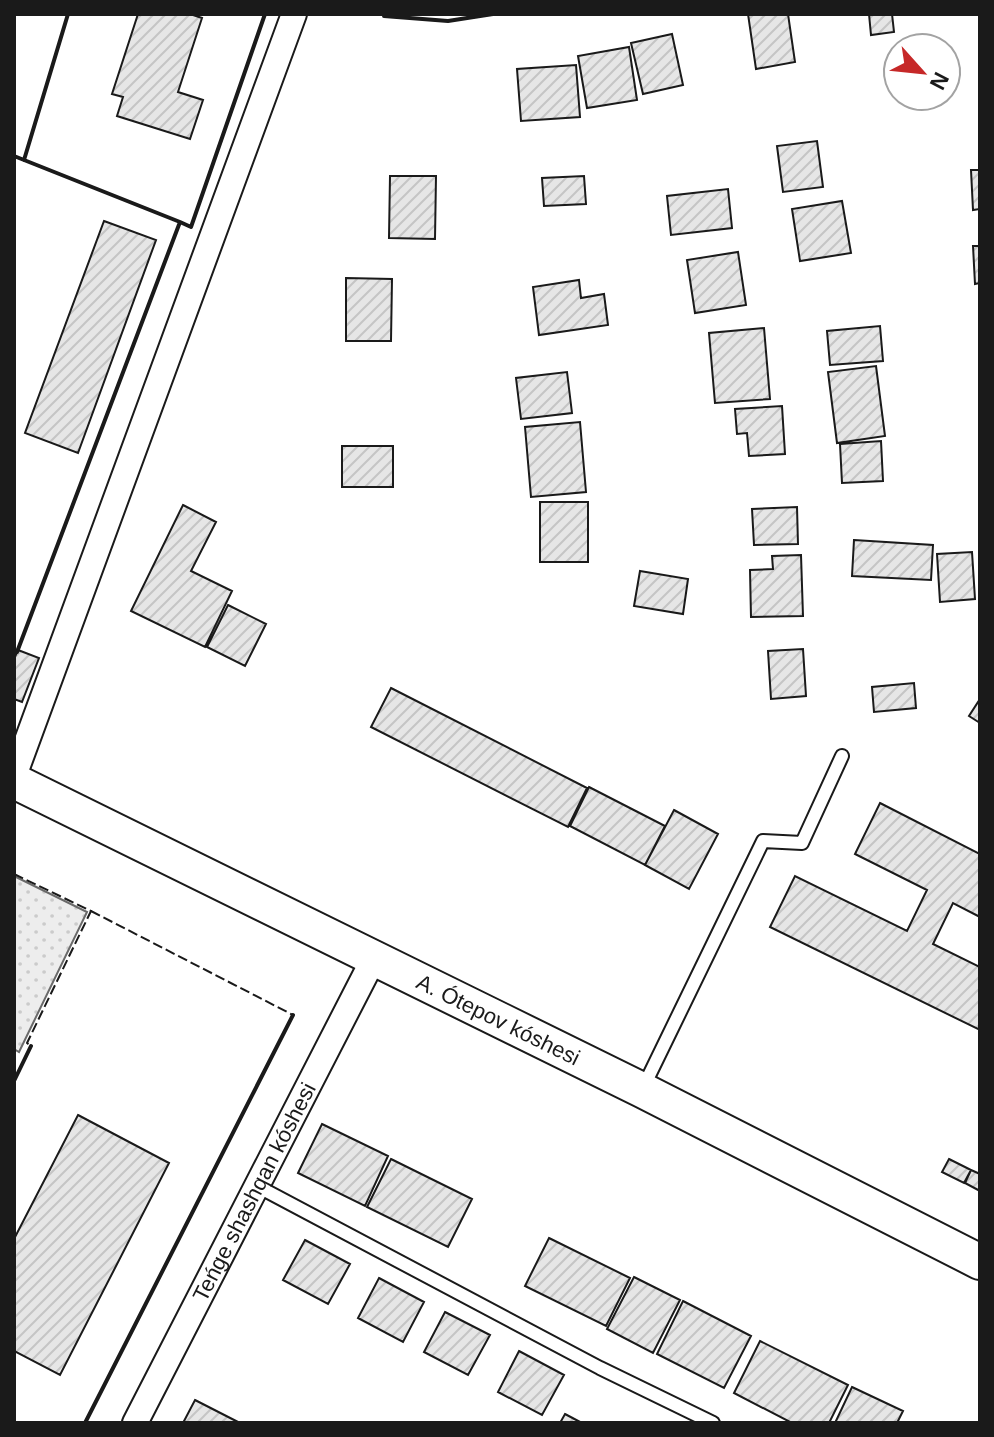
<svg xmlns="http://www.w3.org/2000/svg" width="994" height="1437" font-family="Helvetica,sans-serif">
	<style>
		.grass { fill: url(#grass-dots); stroke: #6a6a6a; stroke-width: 2 }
		.building { fill: url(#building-hatch); stroke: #1a1a1a; stroke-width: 2 }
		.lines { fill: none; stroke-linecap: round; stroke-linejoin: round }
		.service-casing { stroke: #1a1a1a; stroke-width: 16 }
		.minor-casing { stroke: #1a1a1a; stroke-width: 28 }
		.secondary-casing { stroke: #1a1a1a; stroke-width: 38 }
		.service { stroke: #fff; stroke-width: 12 }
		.minor { stroke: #fff; stroke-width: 24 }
		.secondary { stroke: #fff; stroke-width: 34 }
		.fence { stroke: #1a1a1a; stroke-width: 2; stroke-dasharray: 10 4; stroke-linecap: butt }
		.wall { stroke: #1a1a1a; stroke-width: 4 }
		.labels { text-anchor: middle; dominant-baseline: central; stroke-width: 6; stroke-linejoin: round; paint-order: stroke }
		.street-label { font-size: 22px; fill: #1a1a1a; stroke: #fff }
	</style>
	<defs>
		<pattern id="grass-dots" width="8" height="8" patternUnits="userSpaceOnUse" patternTransform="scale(2)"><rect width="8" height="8" fill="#ededed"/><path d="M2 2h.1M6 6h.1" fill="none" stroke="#cbcbcb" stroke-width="1.8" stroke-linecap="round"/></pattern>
		<pattern id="building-hatch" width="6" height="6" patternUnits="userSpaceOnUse" patternTransform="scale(2)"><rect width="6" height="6" fill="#e6e6e6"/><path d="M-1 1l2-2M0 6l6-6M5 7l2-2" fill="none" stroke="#c5c5c5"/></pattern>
	</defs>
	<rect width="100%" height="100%" fill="#fff"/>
	<!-- grass -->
	<path class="grass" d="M14 876 87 912 19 1052 14 1049Z"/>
	<!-- building -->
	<path class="building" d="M138 14H190L202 18 178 92 203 100 190 139 117 116 123 97 112 94Z
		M748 14H788L795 62 756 69Z
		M869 14H892L894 32 871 35Z
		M672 34 683 85 643 94 631 43Z
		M629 47 637 100 587 108 578 56Z
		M576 65 580 117 521 121 517 69Z
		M817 141 823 187 783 192 777 146Z
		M971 170H980V209L973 210Z
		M390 176H436L435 239 389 238Z
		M584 176 586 204 544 206 542 178Z
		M728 189 732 228 671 235 667 196Z
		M842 201 851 253 800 261 792 209Z
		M104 221 156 240 78 453 25 433Z
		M973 246H980V283L975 284Z
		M738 252 746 305 695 313 687 260Z
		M346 278 392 279 391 341H346Z
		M579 280 581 298 604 294 608 325 539 335 533 287Z
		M880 326 883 361 830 365 827 331Z
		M764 328 770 399 715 403 709 333Z
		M876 366 885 436 837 443 828 372Z
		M567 372 572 413 521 419 516 378Z
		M782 406 785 454 749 456 747 433 737 434 735 409Z
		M580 422 586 492 531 497 525 427Z
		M881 441 883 481 842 483 840 444Z
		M342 446H393V487H342Z
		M540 502H588V562H540Z
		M183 505 216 522 191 571 232 591 205 647 131 611Z
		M797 507 798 544 754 545 752 509Z
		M854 540 933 545 931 580 852 576Z
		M972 552 975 599 940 602 937 554Z
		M801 555 803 616 751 617 750 570 773 569 772 556Z
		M640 571 688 579 683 614 634 606Z
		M228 605 266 624 245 666 207 647Z
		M803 649 806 696 771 699 768 651Z
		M18 650 39 658 22 702 14 699V659Z
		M914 683 916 708 874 712 872 687Z
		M391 688 587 788 568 827 371 727Z
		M980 699V723L969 716Z
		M589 787 665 826 645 865 570 826Z
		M880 803 980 854V917L953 903 933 944 980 967V1030L770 927 795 876 907 931 927 890 855 854Z
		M674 810 718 834 689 889 645 865Z
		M78 1115 169 1163 60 1375 14 1351V1239Z
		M322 1124 388 1156 365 1206 298 1173Z
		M391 1159 472 1199 448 1247 367 1207Z
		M949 1159 971 1170 964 1183 942 1172Z
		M971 1170 980 1174V1191L965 1183Z
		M549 1238 630 1278 606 1326 525 1286Z
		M305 1240 350 1264 328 1304 283 1280Z
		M634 1277 680 1300 653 1353 607 1329Z
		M379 1278 424 1302 403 1342 358 1318Z
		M683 1301 751 1336 724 1388 657 1354Z
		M445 1312 490 1335 468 1375 424 1352Z
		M760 1341 848 1385 829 1423H792L734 1393Z
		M519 1351 564 1375 542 1415 498 1392Z
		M852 1387 903 1411 897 1423H835Z
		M195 1400 240 1423H183Z
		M565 1414 582 1423H560Z"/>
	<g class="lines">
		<!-- service casing -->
		<g class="service-casing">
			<path id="service" d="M643 1088 763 841 802 843 842 756
				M257 1186 600 1368 713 1423"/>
		</g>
		<!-- minor casing -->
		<g class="minor-casing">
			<g id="minor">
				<path d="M14 776 294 14"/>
				<path id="s1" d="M135 1423 373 960"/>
			</g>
		</g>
		<!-- secondary casing -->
		<g class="secondary-casing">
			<g id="secondary">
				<path id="s2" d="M14 781 642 1090 980 1262"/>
			</g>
		</g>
		<!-- service -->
		<use href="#service" class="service"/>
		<!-- minor -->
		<use href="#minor" class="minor"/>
		<!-- secondary -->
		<use href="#secondary" class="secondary"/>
		<!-- fence -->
		<path class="fence" d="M14 874 91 911 27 1043 31 1046
			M91 911 293 1015"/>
		<!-- wall -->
		<path class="wall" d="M384 14V16L448 21 493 14
			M14 156 180 222 17 652
			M24 160 68 14
			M180 222 191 227 265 14
			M14 1081 31 1046
			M85 1423 293 1015"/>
	</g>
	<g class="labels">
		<!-- street labels -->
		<g class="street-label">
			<text stroke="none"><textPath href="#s2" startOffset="540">A. Ótepov kóshesi</textPath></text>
			<text stroke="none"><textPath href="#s1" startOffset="260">Teńge shashqan kóshesi</textPath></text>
		</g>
	</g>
	<!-- border -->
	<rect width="994" height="1437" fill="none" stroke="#1a1a1a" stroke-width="32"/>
	<!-- north arrow -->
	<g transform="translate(922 72) rotate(117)"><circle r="38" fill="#ffffff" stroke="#a3a3a3" stroke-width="2"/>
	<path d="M0-6L14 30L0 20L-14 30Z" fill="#c62828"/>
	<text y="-12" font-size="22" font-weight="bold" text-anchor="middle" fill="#1a1a1a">N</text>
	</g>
</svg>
